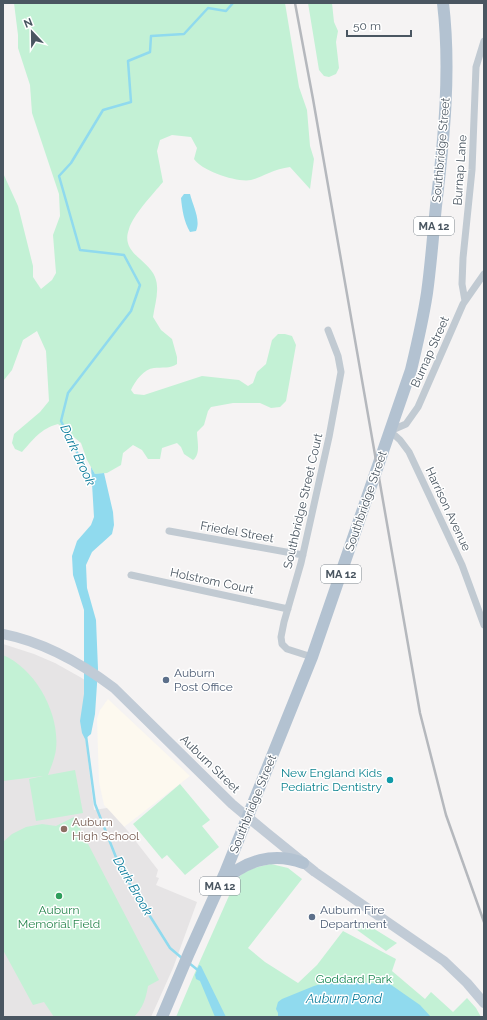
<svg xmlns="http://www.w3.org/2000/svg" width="487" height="1020" font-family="Raleway,sans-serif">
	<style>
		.commercial { fill: #fdf9ef }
		.education { fill: #e6e4e5 }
		.green { fill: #c3f1d5 }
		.water { fill: #90daee }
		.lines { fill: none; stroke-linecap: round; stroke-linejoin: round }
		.stream { stroke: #90daee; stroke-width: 2.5 }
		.street { stroke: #c1cad2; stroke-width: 7 }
		.secondary { stroke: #c1cbd6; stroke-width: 10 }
		.primary { stroke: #b3c2d1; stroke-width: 12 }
		.rail { stroke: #b5b8bd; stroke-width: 2.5 }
		.service-dot { fill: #5c6f8a; stroke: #fff; stroke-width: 1.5 }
		.culture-dot { fill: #0f9aa8; stroke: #fff; stroke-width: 1.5 }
		.education-dot { fill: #8d6e63; stroke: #fff; stroke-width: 1.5 }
		.leisure-dot { fill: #2e9e5b; stroke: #fff; stroke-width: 1.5 }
		.labels { text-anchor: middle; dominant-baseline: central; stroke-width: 3; stroke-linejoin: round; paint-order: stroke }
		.shield { fill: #fff; stroke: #808990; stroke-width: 1 }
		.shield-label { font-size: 11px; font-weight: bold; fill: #4a5661 }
		.street-label { font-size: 12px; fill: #4a5661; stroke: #fff }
		.service-label { font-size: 12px; fill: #4e5e75; stroke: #fff; text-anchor: start }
		.culture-label { font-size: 12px; fill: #0d838f; stroke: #fff; text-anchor: end }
		.education-label { font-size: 12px; fill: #785e54; stroke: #fff; text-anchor: start }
		.leisure-label { font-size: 12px; fill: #27864d; stroke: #fff }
		.park-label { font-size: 12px; fill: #17864f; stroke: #fff }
		.water-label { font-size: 13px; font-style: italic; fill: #0c7c9b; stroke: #fff }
	</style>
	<rect width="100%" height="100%" fill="#f5f3f3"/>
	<!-- commercial -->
	<path class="commercial" d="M108 699 190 776 124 827 104 805 99 782 97 719 100 710Z"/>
	<!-- education -->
	<path class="education" d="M3 644 34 654 55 663 80 677 94 686 85 735 94 810 107 808 127 830 158 870 156 877 159 878 156 885 197 902 173 968 151 1017H3Z"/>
	<!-- green -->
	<path class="green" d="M14 3H285L299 87 307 110 310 146 314 159 310 189 290 167C283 168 275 170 269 173 263 175 257 179 251 180 238 183 202 171 194 159L197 148 191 137 172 135 160 140 157 151 163 182C153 194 133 215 129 229 120 253 148 259 155 277 160 289 155 304 153 317L161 330 172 339 177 357V364C170 369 162 367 154 368 144 369 135 381 131 390L134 394 144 395 202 376 239 380 248 386 253 383 257 372 266 364 272 340 278 334H285L292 336 296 345 286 401 280 407 271 408 260 403H233L211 407 208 411 204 425 197 432C197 441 201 454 193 460L184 454 181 447 177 443 162 448 160 459H148L142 450 133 445 123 453 121 465 107 473 95 474 87 460 81 443 58 424C40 429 34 439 22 452L15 449 12 443 14 434 40 412 49 401 46 351 37 331 23 340 12 370 4 380 3 379V173L18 206 33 266V277L41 289 52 280 56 273 53 235 60 216 59 194 32 113 30 85 18 48V35Z
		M308 3H332L334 22 338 31 336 42 339 68 336 74 329 77 324 76 319 70Z
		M3 655C36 669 60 714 56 749 55 758 51 767 48 775L75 770 83 813 36 821 29 779 43 776 3 781Z
		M180 784 210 820 202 826 219 847 185 875 167 855 162 859 133 824Z
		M74 817 159 980 148 986C146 998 143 1008 134 1017H54L44 1002 33 1005 3 950V842L12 834 26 827 42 824 56 826Z
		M271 864 288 868 302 879 248 948 265 962 298 983 317 965 343 931 396 959 392 971 425 999 431 992 453 1012 467 998 476 1008 481 1017H176L196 970 236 880C246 869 257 867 271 864Z
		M363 922 397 943 386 951 353 927Z"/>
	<!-- water -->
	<path class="water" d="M184 194H190C193 206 201 220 196 231L190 232C184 222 182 209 181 198Z
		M91 467 95 474 104 473 113 512 114 525 112 534 92 552 86 565 87 588 96 620 98 669 95 714 91 734 85 739 82 733 80 721 84 694V610L73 575 72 556 77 541 91 525 94 517Z
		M199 965 201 966 226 1017H215L200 981 196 979 195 975Z
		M345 977C358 983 374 985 387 982L420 1005 431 1017H278V1013L276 1009 278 1002 282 999 314 986Z"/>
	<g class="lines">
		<!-- stream -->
		<path class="stream" d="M93 484 61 421 68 393 131 311 140 285 124 255 80 250 59 176 71 163 103 110 131 102 128 61 150 52 151 36 184 34 208 8 226 11 233 3
			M86 736 95 804 121 870 170 948 183 959
			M189 963 199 971"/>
		<!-- street -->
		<path class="street" d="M484 274 463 304 418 407 406 424 390 431 400 440 409 452 462 565 484 625
			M465 301 462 284 463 258 472 170 476 67 484 41
			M169 531 303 555
			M131 575 288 609
			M312 657 287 649 282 644 281 637 284 622 301 563 329 437 341 372 338 356 328 330"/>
		<!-- secondary -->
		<path class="secondary" d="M3 634C44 642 81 663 114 688L232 804 267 833 315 872 444 961 467 983 484 1003"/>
		<!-- primary -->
		<path class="primary" d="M223 882C245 860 274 852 303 863
			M162 1017 189 953 225 873 312 657 411 370C417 345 423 319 427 293 431 264 433 235 436 206 444 139 451 70 443 3"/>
		<!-- rail -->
		<path class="rail" d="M295 3 313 99 420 713 446 815 484 922"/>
	</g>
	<!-- markers -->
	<g class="service-dot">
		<circle cx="166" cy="680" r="4"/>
		<circle cx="312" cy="917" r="4"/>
	</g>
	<circle class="culture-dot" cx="390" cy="780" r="4"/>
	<circle class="education-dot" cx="64" cy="829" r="4"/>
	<circle class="leisure-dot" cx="59" cy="896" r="4"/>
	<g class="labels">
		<!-- shield labels -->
		<g class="shield">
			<rect x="414" y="217" width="40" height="18" rx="3"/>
			<rect x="321" y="565" width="40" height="18" rx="3"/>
			<rect x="200" y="877" width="40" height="18" rx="3"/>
		</g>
		<g class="shield-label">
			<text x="434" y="226">MA 12</text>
			<text x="341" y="574">MA 12</text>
			<text x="220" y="886">MA 12</text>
		</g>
		<!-- street labels -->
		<g class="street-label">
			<text transform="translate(441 150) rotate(-85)">Southbridge Street</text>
			<text transform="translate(460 170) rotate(-86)">Burnap Lane</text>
			<text transform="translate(430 352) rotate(-66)">Burnap Street</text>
			<text transform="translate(303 501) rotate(-77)">Southbridge Street Court</text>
			<text transform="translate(366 501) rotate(-71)">Southbridge Street</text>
			<text transform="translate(448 509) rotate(65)">Harrison Avenue</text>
			<text transform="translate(237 532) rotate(10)">Friedel Street</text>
			<text transform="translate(212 581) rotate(12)">Holstrom Court</text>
			<text transform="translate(210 764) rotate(44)">Auburn Street</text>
			<text transform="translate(253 804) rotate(-68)">Southbridge Street</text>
		</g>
		<!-- service labels -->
		<g class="service-label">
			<text x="174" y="673">Auburn<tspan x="174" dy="14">Post Office</tspan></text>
			<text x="320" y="910">Auburn Fire<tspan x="320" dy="14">Department</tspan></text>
		</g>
		<!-- culture labels -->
		<g class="culture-label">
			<text x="382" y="773">New England Kids<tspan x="382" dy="14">Pediatric Dentistry</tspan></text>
		</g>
		<!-- education labels -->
		<g class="education-label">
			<text x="72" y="822">Auburn<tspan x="72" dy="14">High School</tspan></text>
		</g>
		<!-- leisure labels -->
		<g class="leisure-label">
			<text x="59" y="910">Auburn<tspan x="59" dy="14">Memorial Field</tspan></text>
		</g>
		<!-- park labels -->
		<g class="park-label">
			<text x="354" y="979">Goddard Park</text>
		</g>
		<!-- water labels -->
		<g class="water-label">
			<text transform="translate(78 455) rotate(65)">Dark Brook</text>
			<text transform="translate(133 886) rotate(60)">Dark Brook</text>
			<text x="344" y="998">Auburn Pond</text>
		</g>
	</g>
	<!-- border -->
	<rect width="487" height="1020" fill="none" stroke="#4a5661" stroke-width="8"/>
	<!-- north arrow -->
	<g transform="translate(32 32) rotate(338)" stroke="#ffffff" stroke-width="3" paint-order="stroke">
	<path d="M0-3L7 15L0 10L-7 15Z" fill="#4a5661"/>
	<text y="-6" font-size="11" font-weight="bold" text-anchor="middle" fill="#4a5661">N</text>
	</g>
	<!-- scale -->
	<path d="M347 30v6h64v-6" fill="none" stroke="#4a5661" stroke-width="2"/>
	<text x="353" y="30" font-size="12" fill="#4a5661" stroke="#ffffff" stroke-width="3" paint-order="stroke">50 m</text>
</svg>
